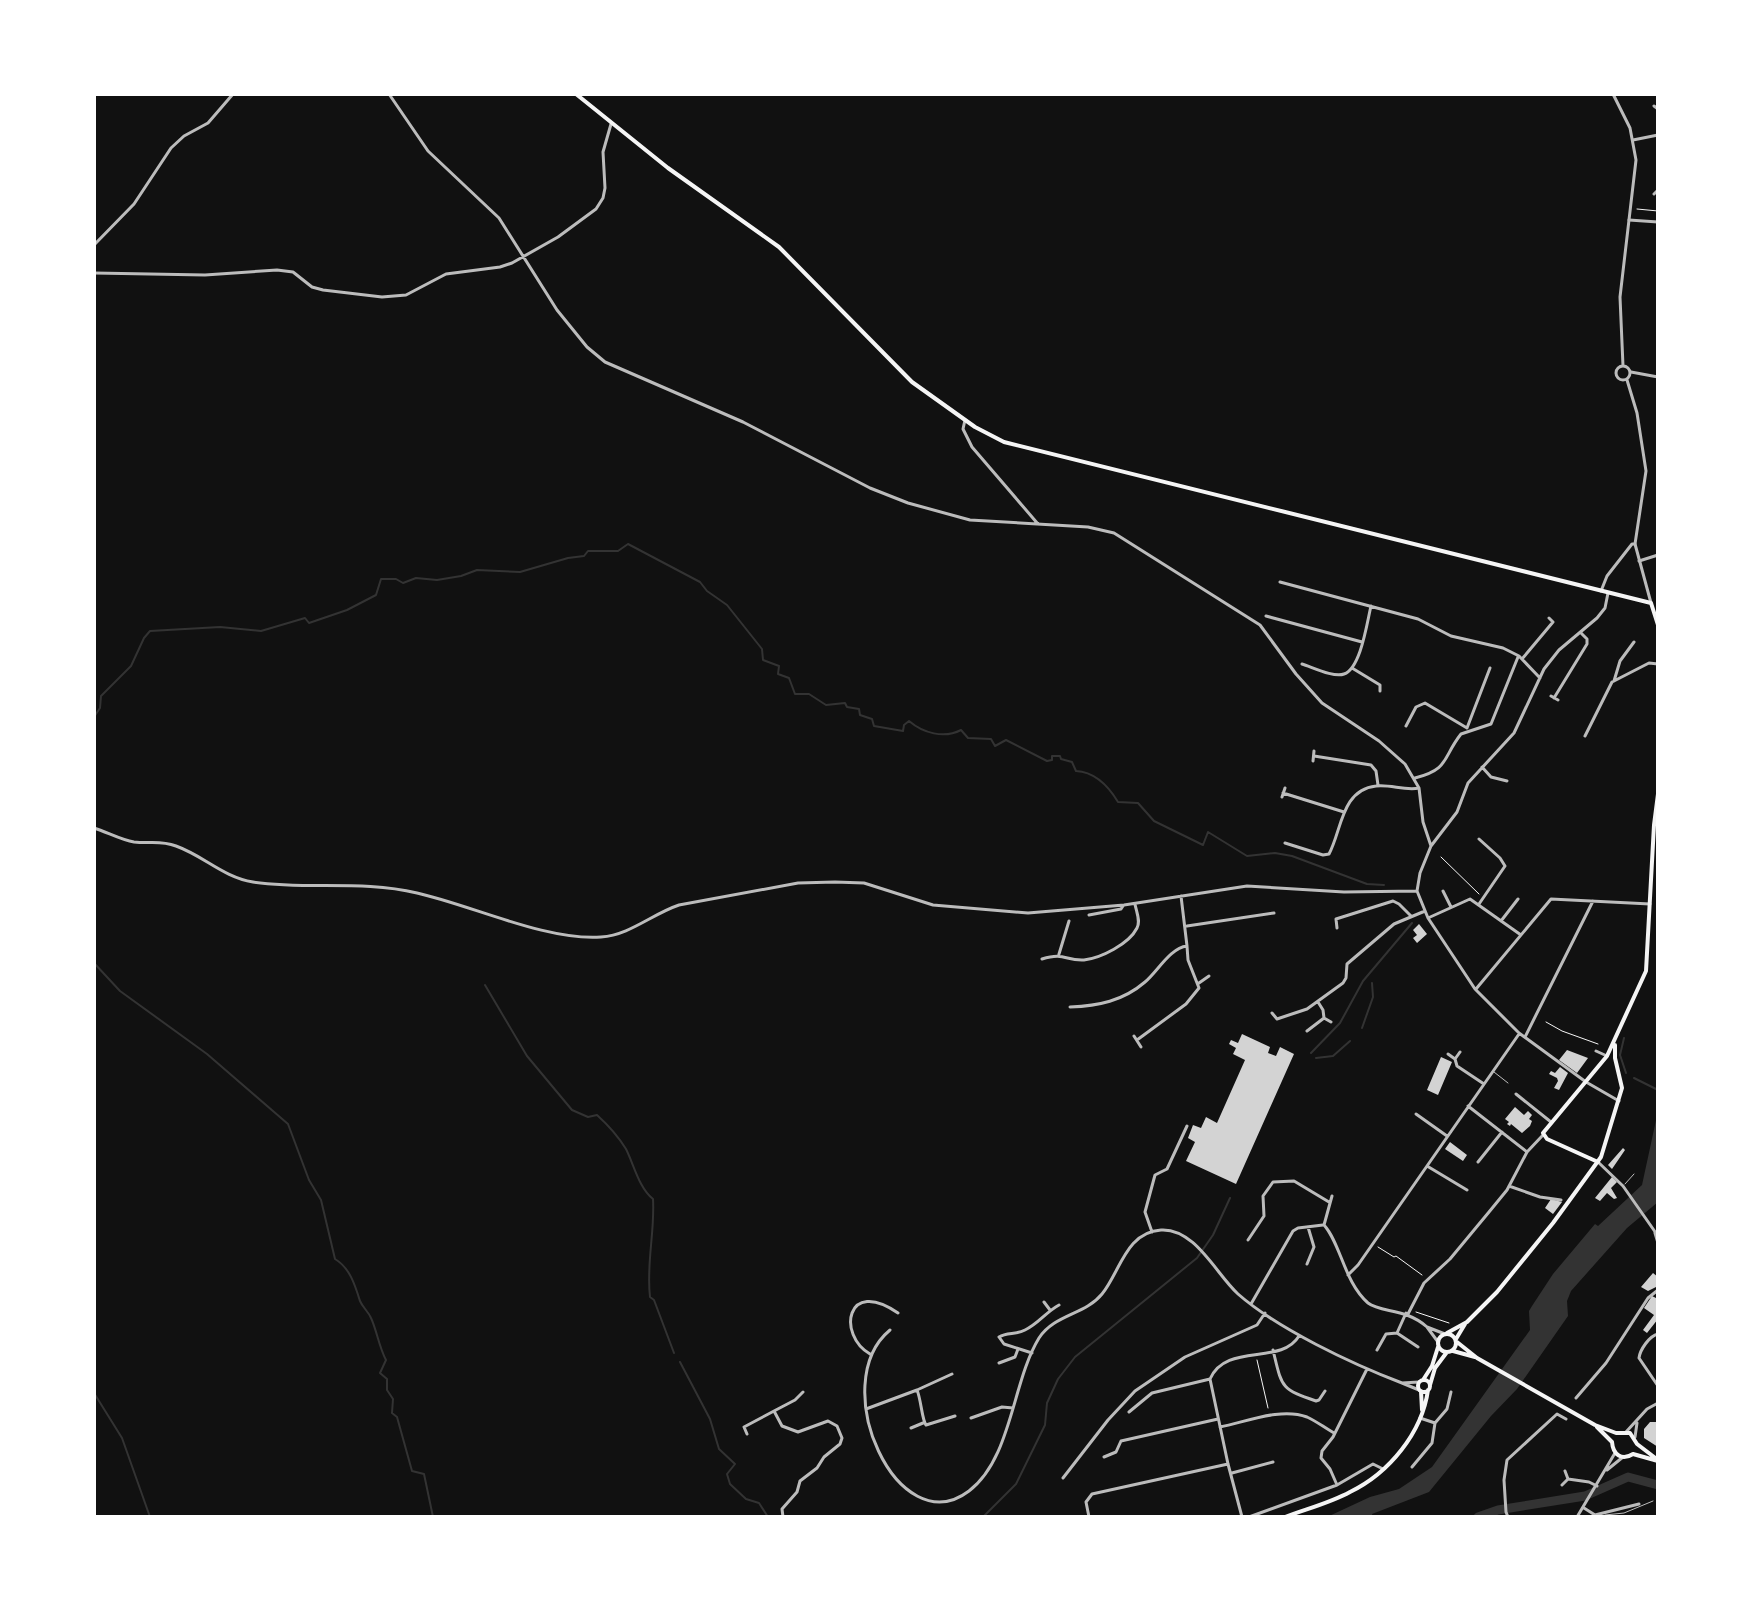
<svg xmlns="http://www.w3.org/2000/svg" width="1752" height="1611" font-family="Montserrat,sans-serif">
	<style>
		.water { fill: #333 }
		.lines { fill: none; stroke-linecap: round; stroke-linejoin: round }
		.stream { stroke: #333; stroke-width: 2 }
		.river { stroke: #333; stroke-width: 9 }
		.building { fill: #d3d3d3 }
		.path { stroke: #f5f5f5; stroke-width: 1 }
		.service { stroke: #bcbcbc; stroke-width: 1 }
		.minor { stroke: #bcbcbc; stroke-width: 3 }
		.tertiary { stroke: #bcbcbc; stroke-width: 3 }
		.secondary { stroke: #f5f5f5; stroke-width: 4 }
		.primary { stroke: #f5f5f5; stroke-width: 4 }
	</style>
	<rect width="100%" height="100%" fill="#111"/>
	<!-- water -->
	<path class="water" d="M1658 1111V1202L1627 1228 1571 1291 1567 1301 1568 1316 1517 1389 1491 1416 1429 1492 1372 1514 1373 1517H1327L1370 1497 1399 1489 1432 1467 1530 1330 1529 1311 1532 1306 1553 1274 1595 1224 1598 1226 1642 1185Z"/>
	<g class="lines">
		<!-- stream -->
		<path class="stream" d="M94 717 100 708 101 696 131 666 144 638 150 631 220 627 261 631 305 618 309 623 347 610 376 595 381 579H396L403 583 416 578 437 580 461 576 477 570 520 572 568 558 584 556 588 551H618L628 544 700 582 707 591 727 605 762 649 763 660 779 666 778 674 789 678 795 694H809L826 705 845 703 847 707 859 709 860 715 872 719 874 726 903 731 904 725 909 721C923 733 944 739 961 730L968 738 991 739 995 746 1006 740 1047 761 1052 760V756H1060L1061 759 1072 762 1076 771C1095 772 1109 787 1118 802L1138 803 1154 821 1203 845 1208 832 1247 856 1275 853 1292 856 1367 884 1384 885
			M94 963 120 991 207 1054 288 1124 309 1180 321 1200 335 1259C350 1268 355 1285 360 1301 363 1308 368 1311 371 1318 377 1331 379 1347 386 1360L380 1373 387 1379V1390L393 1399 392 1413 397 1417 412 1471 424 1474 433 1517
			M485 985 527 1056 572 1110 588 1117 597 1115C608 1125 618 1136 626 1149 634 1165 639 1188 653 1199 655 1232 646 1264 650 1297L654 1300 674 1353
			M1362 1028 1373 997 1372 983
			M1624 1038 1620 1055 1626 1073
			M1311 1053 1340 1023 1363 981 1412 923
			M1316 1058 1333 1056 1350 1041
			M1634 1078 1658 1090
			M680 1362 710 1419 719 1449 735 1464 727 1474 730 1484 746 1499 759 1503 768 1517
			M94 1393 122 1438 150 1517
			M983 1517 1016 1484 1045 1425 1047 1403 1058 1379 1075 1357 1197 1258 1213 1235 1230 1198"/>
		<!-- river -->
		<path class="river" d="M1478 1517 1498 1510 1585 1496 1628 1477 1658 1485"/>
	</g>
	<!-- building -->
	<path class="building" d="M1419 924 1427 934 1417 943 1413 938 1417 935 1413 930Z
		M1242 1034 1270 1047 1268 1053 1276 1056 1280 1047 1294 1054 1236 1184 1186 1161 1195 1142 1188 1138 1193 1125 1201 1128 1206 1117 1217 1123 1245 1060 1233 1054 1236 1048 1229 1044 1231 1040 1238 1043Z
		M1567 1050 1588 1058 1577 1073 1559 1060Z
		M1441 1057 1452 1062 1438 1095 1427 1090Z
		M1560 1067 1568 1073 1559 1090 1554 1088 1558 1081 1557 1078 1549 1074 1551 1071 1555 1073Z
		M1515 1107 1524 1115 1528 1111 1532 1115 1529 1119 1532 1121 1530 1126 1522 1133 1511 1124 1510 1126 1507 1124 1509 1122 1505 1119Z
		M1450 1142 1467 1155 1463 1161 1445 1149Z
		M1623 1148 1625 1150 1612 1169 1608 1165Z
		M1612 1177 1617 1182 1611 1188 1617 1198 1614 1199 1607 1193 1600 1201 1595 1198Z
		M1551 1199 1562 1202 1553 1214 1545 1208Z
		M1653 1273 1658 1277V1286L1648 1291 1641 1287Z
		M1652 1296 1658 1299V1319L1647 1333 1643 1330 1654 1315 1644 1308Z
		M1650 1422H1658V1447L1644 1438V1429Z"/>
	<g class="lines">
		<!-- path -->
		<path class="path" d="M1637 209 1658 211
			M1441 857 1479 894
			M1546 1022 1562 1031 1598 1044
			M1378 1247 1394 1257 1396 1256 1422 1275
			M1416 1312 1449 1323
			M1257 1360 1268 1408"/>
		<!-- service -->
		<path class="service" d="M1494 1072 1508 1083
			M1625 1184 1634 1174
			M1605 1515 1624 1513 1653 1501"/>
		<!-- minor -->
		<path class="minor" d="M389 94 428 151 499 218 557 310 587 347 605 362 743 422 870 488 908 503 970 520 1088 527 1114 533 1260 625 1296 674 1322 703 1379 741 1405 764 1419 788 1423 822 1431 846
			M1654 106 1658 109
			M1658 118V117
			M1633 140 1658 135
			M1654 194 1658 190
			M1629 220 1658 222
			M94 245 134 204 171 148 184 136 208 123 233 94
			M94 273 205 275 277 270 293 272 312 287 323 290 382 297 406 295 446 274 500 267 512 263 558 237 596 209 603 198 605 188 603 152 611 124
			M1631 372 1658 377
			M965 420 963 429 972 447 1038 524
			M1639 561 1658 555
			M1280 582 1418 619 1451 636 1503 648 1519 656 1540 678
			M1601 591 1607 576 1632 544H1635
			M1608 593 1605 608 1597 618 1559 650 1544 669 1514 733 1468 783 1457 812 1431 846 1420 873 1417 891 1428 918 1475 989 1519 1033 1586 1082 1619 1101
			M1266 616 1362 642
			M1522 659 1553 622 1549 618
			M1302 664C1312 667 1334 678 1344 674 1361 668 1367 622 1371 606
			M1352 668 1380 685V691
			M1614 681 1620 661 1634 642
			M1551 696 1558 700
			M1554 698 1587 644V639L1581 633
			M1406 726 1416 707 1425 703 1467 728
			M1467 728 1490 668
			M1585 736 1612 682 1649 663 1658 664
			M1314 756 1371 765 1376 771 1378 785
			M1313 761 1314 751
			M1482 767 1491 777 1507 781
			M1415 778C1450 769 1442 758 1461 734L1491 724 1518 657
			M1283 793 1344 812
			M1282 797 1285 788
			M94 828C107 832 121 840 134 842 150 844 160 840 176 846 204 856 223 877 253 882 308 890 361 880 417 893 471 905 546 941 601 937 630 935 652 914 679 905L798 883 835 882 864 883 933 905 1028 913 1124 905 1247 886 1344 892 1417 891
			M1285 843 1323 855 1329 854C1342 830 1341 790 1376 786 1390 784 1405 791 1419 788
			M1443 891 1451 907
			M1479 904 1505 866 1500 858 1479 839
			M1089 915 1121 909 1123 906
			M1428 918 1470 899 1521 935
			M1501 921 1518 899
			M1187 926 1274 913
			M1337 928 1336 919 1393 901 1399 904 1411 916
			M1059 954 1069 921
			M1042 959C1065 952 1065 961 1084 960 1101 958 1129 944 1137 928 1141 921 1136 911 1135 904
			M1199 983 1209 976
			M1476 989 1551 899 1650 904
			M1070 1007C1098 1006 1123 1001 1145 982 1158 971 1170 948 1187 946L1181 896
			M1272 1013 1277 1019 1307 1009 1343 983 1346 978 1347 964 1394 924 1425 911
			M1324 1018 1331 1022
			M1307 1031 1324 1018 1323 1010 1318 1002
			M1134 1036 1141 1047
			M1525 1037 1593 901
			M1137 1040 1186 1004 1199 988 1188 960 1187 946
			M1596 1051 1607 1056
			M1460 1052 1455 1059 1457 1066 1484 1084
			M1448 1054 1455 1059
			M1516 1094 1551 1122
			M1468 1106 1527 1152
			M1416 1114 1447 1136
			M1478 1162 1502 1132
			M1427 1166 1467 1190
			M1509 1186 1540 1197 1561 1200
			M1332 1196 1324 1225C1341 1244 1344 1282 1368 1303 1381 1313 1406 1308 1427 1327
			M1152 1232 1145 1212 1155 1175 1167 1169 1187 1126
			M1655 1233 1658 1243
			M1248 1240 1264 1216 1263 1196 1273 1182 1294 1181 1329 1202
			M1307 1264 1314 1247 1308 1227
			M1348 1275 1358 1265 1519 1034
			M1044 1302 1050 1310
			M1251 1304 1293 1231 1298 1228 1323 1225
			M1408 1314 1424 1283 1450 1259 1489 1212 1507 1190 1527 1152 1543 1135
			M890 1330C825 1384 898 1545 969 1491 1012 1458 1012 1382 1039 1338 1055 1314 1085 1315 1102 1294 1120 1272 1126 1232 1161 1230 1195 1228 1216 1274 1238 1294 1278 1329 1352 1364 1402 1383
			M1397 1333 1418 1347
			M1658 1334C1649 1336 1640 1350 1639 1358L1658 1386
			M1438 1342 1427 1327 1445 1334
			M1273 1350C1282 1387 1280 1389 1316 1401L1319 1400 1325 1391
			M1377 1350 1386 1334 1397 1333 1406 1313
			M1032 1353 1004 1344 999 1337C1007 1332 1016 1335 1025 1330 1038 1324 1046 1312 1059 1305
			M870 1354C837 1335 846 1277 898 1313
			M999 1363 1015 1357 1018 1349
			M952 1374 917 1390C921 1399 922 1420 926 1425L955 1416
			M1210 1379 1228 1464 1242 1517
			M1210 1379C1226 1342 1281 1366 1299 1336
			M1419 1390 1402 1383 1419 1382
			M1576 1398 1606 1363 1648 1298 1658 1290
			M866 1409 917 1390
			M1129 1412 1152 1393 1210 1379
			M971 1418 1002 1407 1013 1408
			M1420 1418 1435 1423
			M1220 1427C1246 1422 1281 1407 1307 1417 1316 1421 1325 1428 1334 1433
			M911 1428 923 1423
			M1626 1432 1647 1409 1658 1403
			M747 1434 744 1427 774 1411
			M1635 1437 1637 1423
			M1104 1457 1116 1452 1121 1441 1218 1419
			M1412 1467 1432 1443 1435 1423 1447 1409 1451 1392
			M1607 1470 1623 1457
			M1565 1471 1568 1479 1589 1482 1597 1486
			M1232 1473 1273 1462
			M1063 1478 1108 1420 1135 1391 1185 1357 1257 1325 1265 1313
			M1337 1485 1330 1469 1321 1458 1322 1451 1333 1437 1367 1369
			M1562 1485 1568 1479
			M1584 1508 1595 1515 1639 1504
			M783 1517 782 1509 797 1492 800 1481 817 1468 824 1457 840 1444 842 1438 837 1426 828 1421 798 1432 782 1426 774 1411 795 1400 803 1392
			M1089 1517 1086 1502 1092 1494 1228 1464
			M1249 1517 1337 1485 1373 1464 1383 1469
			M1508 1517 1506 1512 1504 1480 1507 1460 1557 1414 1566 1419
			M1577 1517 1615 1453"/>
		<!-- tertiary -->
		<path class="tertiary" d="M1613 94 1630 128 1636 160 1620 297 1623 366
			M1616 373a7 7 0 1 1 14 0a7 7 0 1 1-14 0Z
			M1627 380 1637 413 1646 471 1635 544 1651 603
			M1598 1162 1623 1186 1658 1236"/>
		<!-- secondary -->
		<path class="secondary" d="M576 94 668 168 779 247 912 382 975 427 1004 442 1651 603 1658 625
			M1658 753V759"/>
		<!-- primary -->
		<path class="primary" d="M1598 1162 1547 1139 1543 1133 1607 1056 1646 971 1654 825 1658 794
			M1447 1333 1467 1322 1497 1292 1553 1223 1601 1157 1622 1088 1615 1058V1045
			M1438 1343a9 9 0 1 1 18 0a9 9 0 1 1-18 0Z
			M1456 1339 1465 1324
			M1457 1342 1477 1358 1595 1425 1616 1433H1630L1637 1444 1658 1460
			M1453 1351 1475 1357
			M1423 1380 1432 1366 1438 1347
			M1418 1386a6 6 0 1 1 12 0a6 6 0 1 1-12 0Z
			M1430 1385 1435 1368 1447 1352
			M1421 1391 1422 1410
			M1597 1427 1612 1442C1613 1455 1622 1461 1633 1454L1658 1461
			M1285 1517C1306 1509 1330 1503 1350 1492 1389 1473 1422 1433 1428 1390"/>
	</g>
	<!-- border -->
	<rect width="1752" height="1611" fill="none" stroke="#ffffff" stroke-width="192"/>
</svg>
